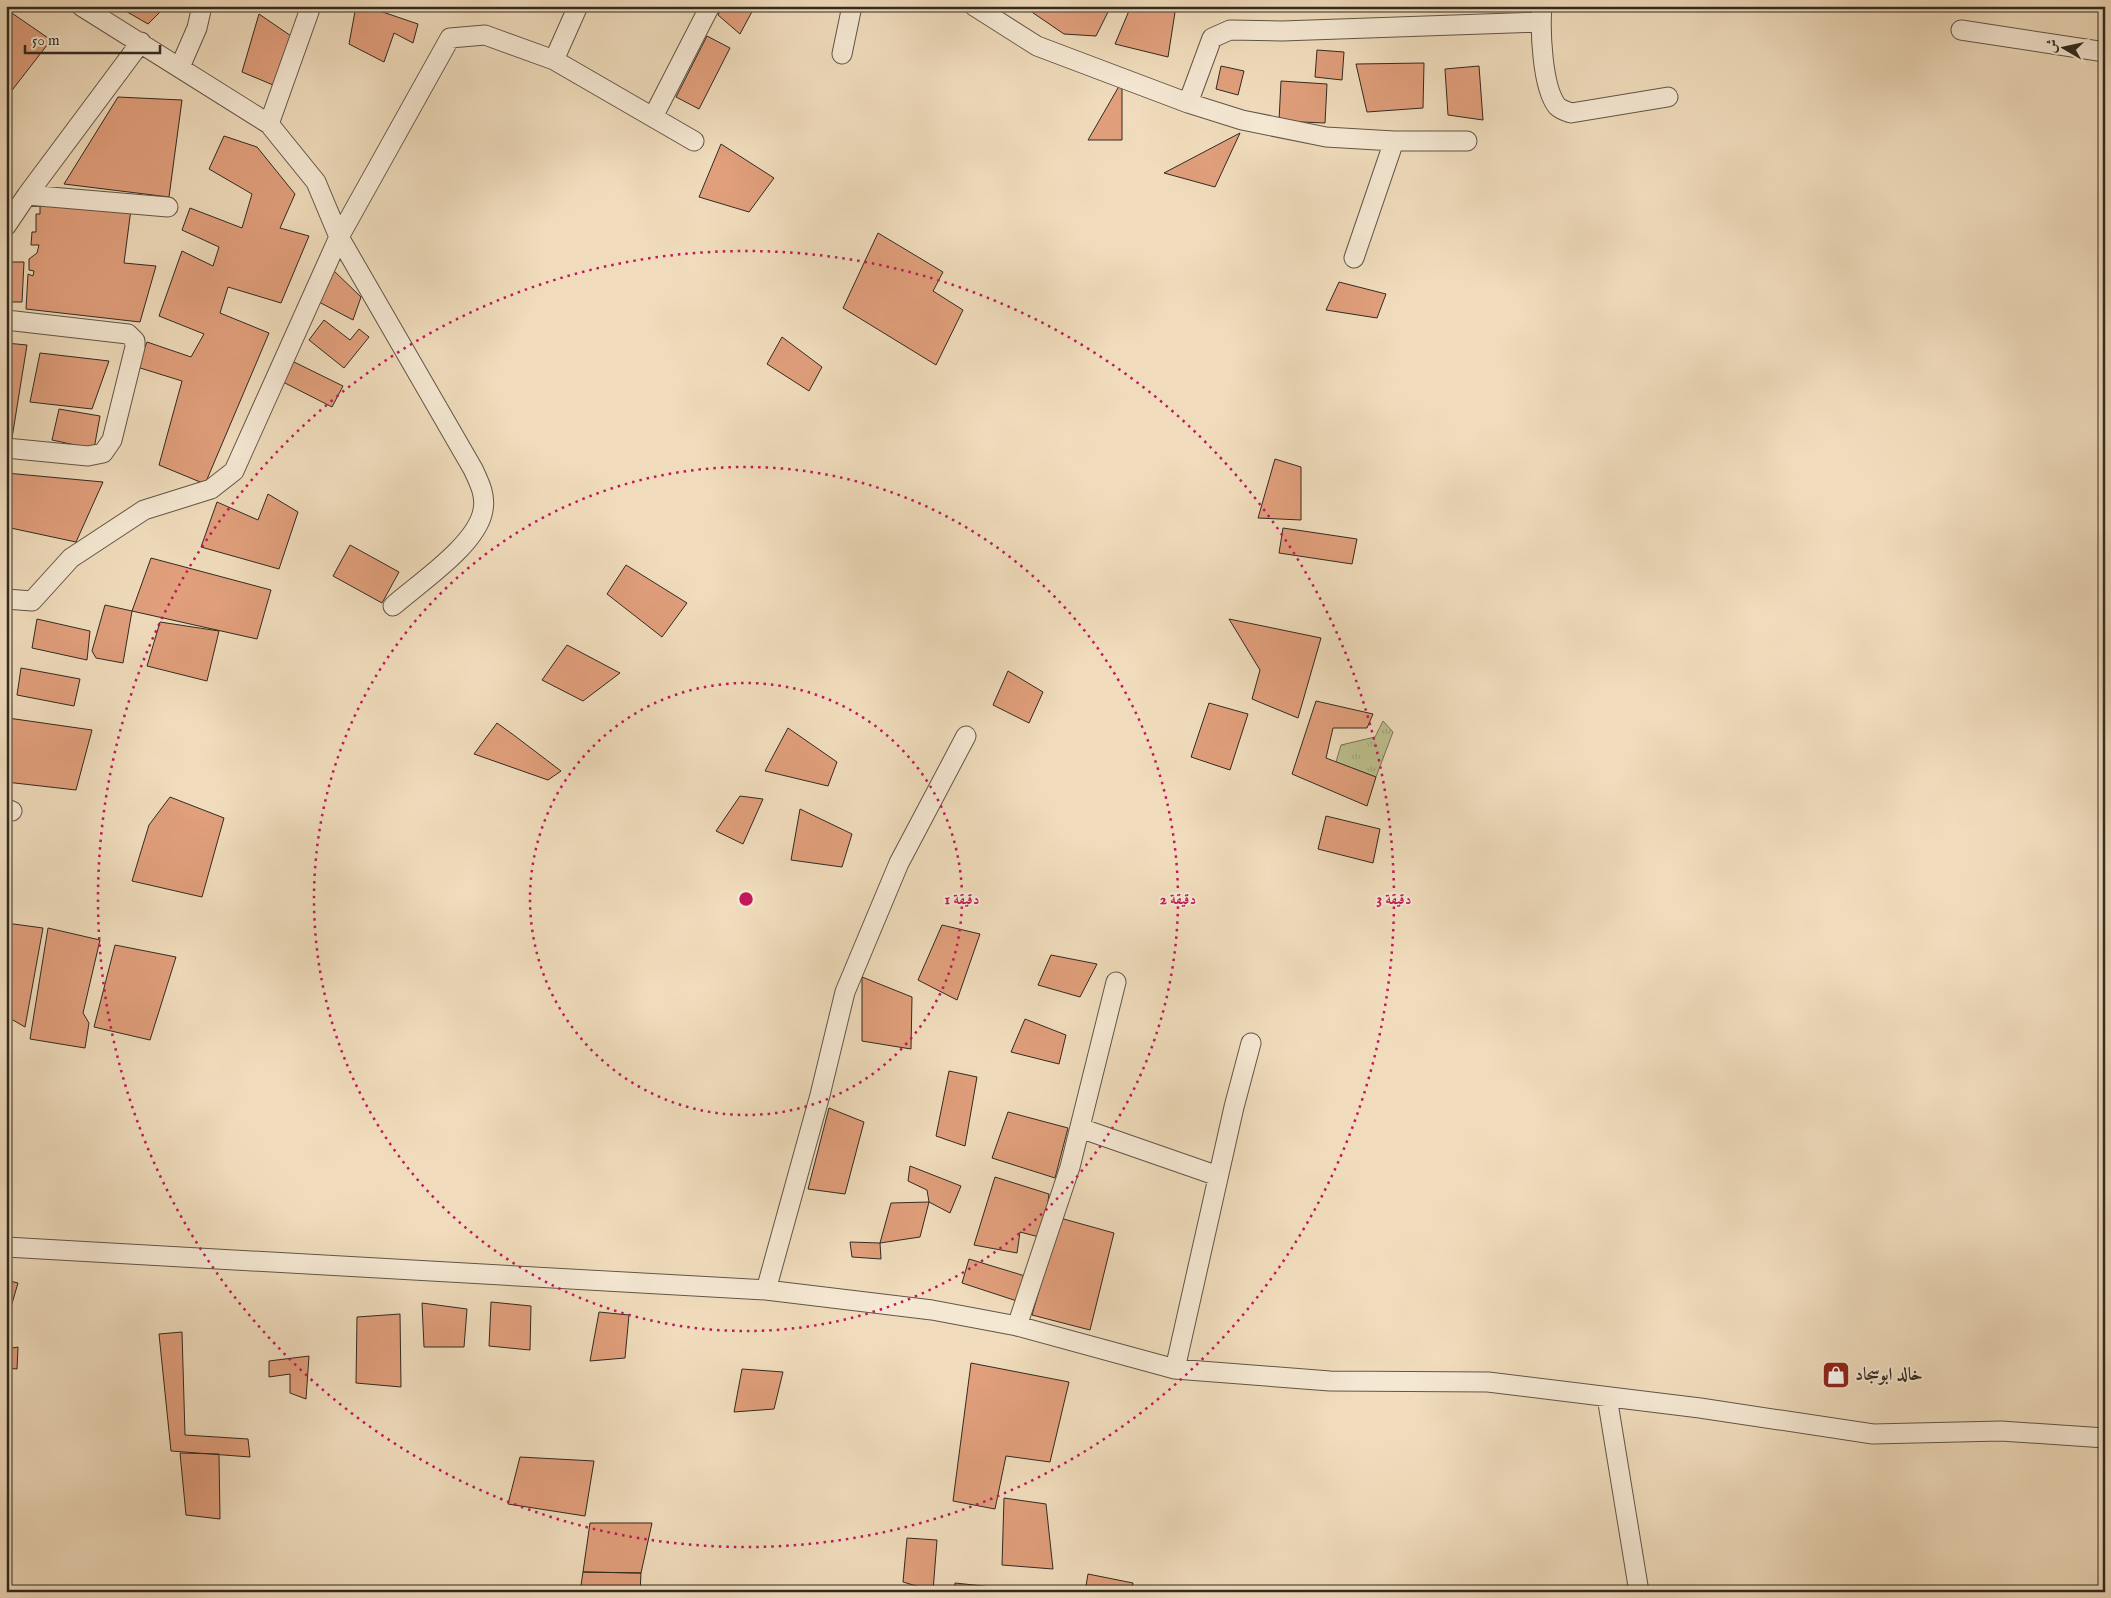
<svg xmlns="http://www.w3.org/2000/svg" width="2111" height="1598" font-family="'IM FELL English',Amiri,serif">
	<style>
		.grass { fill: url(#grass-tufts); stroke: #777457 }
		.building { fill: #e19f7c; stroke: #312a20 }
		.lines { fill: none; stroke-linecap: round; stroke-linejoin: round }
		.minor-casing { stroke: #615647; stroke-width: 21 }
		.minor { stroke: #f5e8d3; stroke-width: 19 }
		.ring { fill: none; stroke: #c2185b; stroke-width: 2.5; stroke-dasharray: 2.5 5 }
		.labels { text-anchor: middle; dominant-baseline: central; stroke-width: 4; stroke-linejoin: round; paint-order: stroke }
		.poi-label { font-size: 18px; font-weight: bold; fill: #312a20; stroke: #f5e8d3; text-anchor: start }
		.centre { fill: #c2185b; stroke: #f5e8d3; stroke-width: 2.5 }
		.ring-label { font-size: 15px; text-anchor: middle; font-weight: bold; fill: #c2185b; stroke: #f5e8d3; stroke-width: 4; stroke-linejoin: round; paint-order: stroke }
	</style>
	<defs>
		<pattern id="grass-tufts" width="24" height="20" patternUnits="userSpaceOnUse" patternTransform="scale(1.25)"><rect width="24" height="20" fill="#bdbf8e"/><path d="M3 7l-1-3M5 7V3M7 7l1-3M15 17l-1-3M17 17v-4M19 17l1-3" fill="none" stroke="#a3a47a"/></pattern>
	</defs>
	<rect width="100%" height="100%" fill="#f0dcbc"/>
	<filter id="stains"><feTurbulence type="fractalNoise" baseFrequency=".004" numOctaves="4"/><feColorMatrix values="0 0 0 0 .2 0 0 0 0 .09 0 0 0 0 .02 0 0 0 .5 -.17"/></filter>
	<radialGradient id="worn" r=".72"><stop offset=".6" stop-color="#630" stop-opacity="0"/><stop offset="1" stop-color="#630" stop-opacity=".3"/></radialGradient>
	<!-- grass -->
	<path class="grass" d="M1383 721 1393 732 1376 777 1336 762 1341 745 1375 737Z"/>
	<!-- building -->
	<path class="building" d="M117 6H166L148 24Z
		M356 6H365L418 24 413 43 394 33 384 62 349 44Z
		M722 6H755L740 34 718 15Z
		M1023 6H1111L1096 36 1064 34Z
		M1131 6H1176L1168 57 1115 44Z
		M6 9 51 40 6 98 7 44Z
		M259 14 294 38 278 87 242 72Z
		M707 36 730 48 699 109 676 97Z
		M1317 50 1344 52 1342 80 1315 77Z
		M1424 63 1423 108 1367 112 1356 64Z
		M1221 66 1244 71 1238 95 1216 89Z
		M1479 66 1483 120 1448 115 1445 69Z
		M1122 81V140H1088Z
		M1281 81 1327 84 1325 123 1279 121Z
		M118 97 182 100 169 197 64 184Z
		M1240 133 1215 187 1164 173Z
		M224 136 257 147 295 194 280 228 309 236 281 303 228 287 220 313 269 333 205 484 159 465 182 381 137 367 147 342 191 357 204 334 159 316 182 251 213 266 219 247 182 230 190 208 242 228 252 194 209 169Z
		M721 144 774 178 749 212 699 197Z
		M40 204 131 209 124 263 156 266 140 322 26 309 28 274 33 276 34 271 29 270V259L37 253 39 245H31L32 232H36V214H40Z
		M878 233 943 272 933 291 963 310 936 365 843 308Z
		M6 262H24L22 302H6Z
		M332 269 361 297 353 320 319 302Z
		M1339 282 1386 294 1377 318 1326 310Z
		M324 320 350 340 359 329 369 337 344 368 309 340Z
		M782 337 822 367 809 391 767 364Z
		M6 343 27 345 12 438H6Z
		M40 353 109 361 92 409 30 402Z
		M292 361 343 386 332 407 283 382Z
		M59 409 100 416 94 449 52 440Z
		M1275 459 1301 467V520L1258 518Z
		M6 473 103 482 76 542 6 527Z
		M268 494 298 512 279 569 201 547 217 502 258 520Z
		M1283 528 1357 539 1352 564 1279 553Z
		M350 545 399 572 382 603 333 576Z
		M151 558 271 590 257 639 132 611Z
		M626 565 687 603 662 637 607 594Z
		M105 605 132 611 123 663 96 658 92 651Z
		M37 619 90 631 87 660 32 648Z
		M1229 619 1321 638 1298 718 1252 699 1260 670Z
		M160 622 219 631 207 681 147 666Z
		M567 645 620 673 583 701 542 680Z
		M21 668 80 679 74 706 17 695Z
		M1008 671 1043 692 1029 723 993 705Z
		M1316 701 1373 714 1367 728H1333L1326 758 1376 777 1367 806 1292 774Z
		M1209 703 1248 714 1230 770 1191 757Z
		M8 718 92 730 76 790 6 782Z
		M497 723 515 736 561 771 548 780 474 754Z
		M788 728 837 762 828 786 765 771Z
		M740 796 763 799 743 844 716 831Z
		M170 797 224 818 202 897 132 881 149 825Z
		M800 809 852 834 842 867 791 860Z
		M1326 816 1380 829 1373 863 1318 849Z
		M6 923 43 928 25 1027 6 1016Z
		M942 925 980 934 957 1000 918 980Z
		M48 928 100 940 83 1013 89 1023 85 1048 30 1039Z
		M115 945 176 957 150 1040 94 1027Z
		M1051 955 1097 964 1080 997 1038 985Z
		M862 977 912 997 911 1049 862 1041Z
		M1025 1019 1066 1035 1059 1064 1011 1052Z
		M949 1071 977 1077 965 1146 936 1136Z
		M829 1108 864 1122 845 1194 808 1189Z
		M1008 1112 1068 1128 1055 1178 992 1158Z
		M910 1166 961 1186 950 1213 929 1202 927 1190 908 1181Z
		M995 1177 1049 1194 1043 1238 1020 1232 1017 1253 974 1245Z
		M929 1202 920 1237 880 1243 891 1203Z
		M1060 1218 1114 1233 1090 1330 1032 1315Z
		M850 1242 880 1243 881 1259 852 1257Z
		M969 1259 1025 1276 1020 1302 962 1283Z
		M6 1280 18 1283 8 1317H6Z
		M491 1302 531 1306 530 1350 489 1346Z
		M422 1303 467 1309 464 1347H424Z
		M599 1312 629 1315 625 1358 590 1361Z
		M400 1314 401 1387 356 1383 357 1317Z
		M182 1332 185 1435 248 1439 250 1457 171 1451 159 1334Z
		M18 1347 17 1369 6 1368V1349Z
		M309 1356 306 1399 290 1393V1374L269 1377V1361Z
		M971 1363 1069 1382 1050 1462 1006 1456 995 1509 953 1501Z
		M742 1369 783 1372 774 1409 734 1412Z
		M180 1453 219 1454 220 1519 186 1515Z
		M520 1457 594 1461 585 1516 508 1504Z
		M1004 1498 1046 1504 1053 1569 1002 1565Z
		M590 1523H652L641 1573 583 1572Z
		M907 1538 937 1540 933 1591 903 1582Z
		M583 1572 641 1573 640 1592H580Z
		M1088 1574 1133 1583 1132 1592H1085Z
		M955 1583 993 1587V1592H954Z"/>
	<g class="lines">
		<!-- minor casing -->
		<g class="minor-casing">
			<path id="minor" d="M81 6 269 124 316 182 339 237 473 469C479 482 486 495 483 510 478 544 419 583 393 606
				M974 6 1037 46 1188 103 1242 120 1326 137 1394 141H1467
				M1542 6C1540 30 1542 87 1557 106 1561 110 1566 111 1571 113L1668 97
				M1961 30 2105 52
				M842 54 852 6
				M554 60 578 6
				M180 67 197 28 202 6
				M1188 103 1212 38 1230 30 1282 31 1541 22
				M653 117 710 6
				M269 124 311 6
				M27 195 168 207
				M6 226 27 195 141 42
				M1354 258 1394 141
				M6 320 128 334 135 341V347L112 440 103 453 88 456 6 448
				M6 599 32 601 71 558 144 510 211 489 234 471 339 237 450 38 485 35 554 60 694 141
				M6 809 12 811
				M1080 1128 1218 1176
				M6 1247 766 1290 932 1310 1017 1326 1175 1369 1330 1381 1488 1382 1700 1408 1873 1434 2001 1431 2105 1438
				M766 1290 820 1095 845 992 899 863 966 736
				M1017 1326 1070 1167 1116 982
				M1175 1369 1234 1107 1251 1043
				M1607 1397 1639 1592"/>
		</g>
		<!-- minor -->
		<use href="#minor" class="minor"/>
	</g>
	<!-- distance rings -->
	<g class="ring">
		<circle cx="746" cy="899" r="216"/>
		<circle cx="746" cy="899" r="432"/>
		<circle cx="746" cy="899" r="648"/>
	</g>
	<!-- icons -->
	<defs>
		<g id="shop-square" transform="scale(1.4375)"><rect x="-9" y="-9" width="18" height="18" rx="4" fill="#8f2418" stroke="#f5e8d3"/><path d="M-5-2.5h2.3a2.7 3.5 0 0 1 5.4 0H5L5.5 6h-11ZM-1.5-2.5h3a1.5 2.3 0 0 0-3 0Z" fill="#fff"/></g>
	</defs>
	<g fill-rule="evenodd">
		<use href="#shop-square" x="1836" y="1375"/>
	</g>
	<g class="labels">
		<!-- poi labels -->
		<g class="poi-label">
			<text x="1855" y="1375">خالد ابوسجاد</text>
		</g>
	</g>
	<circle cx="746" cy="899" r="8" class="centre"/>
	<g class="ring-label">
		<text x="962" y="904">1 دقيقة</text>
		<text x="1178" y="904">2 دقيقة</text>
		<text x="1394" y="904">3 دقيقة</text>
	</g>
	<!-- margin -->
	<rect width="2111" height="1598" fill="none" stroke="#f0dcbc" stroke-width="25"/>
	<rect x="8" y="8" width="2096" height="1583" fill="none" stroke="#312a20" stroke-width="2.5"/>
	<rect x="12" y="12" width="2086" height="1573" fill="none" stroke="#312a20"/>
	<!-- north arrow -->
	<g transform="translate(2064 48) rotate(279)" stroke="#f5e8d3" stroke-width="4" paint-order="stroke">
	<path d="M0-4L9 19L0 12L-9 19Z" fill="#312a20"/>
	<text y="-8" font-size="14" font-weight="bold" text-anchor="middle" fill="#312a20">ش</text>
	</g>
	<!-- scale -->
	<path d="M25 45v8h135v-8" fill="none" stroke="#312a20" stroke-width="2.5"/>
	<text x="32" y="45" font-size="15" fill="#312a20" stroke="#f5e8d3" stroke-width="4" paint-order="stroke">50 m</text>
	<rect width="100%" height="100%" filter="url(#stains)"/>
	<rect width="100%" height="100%" fill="url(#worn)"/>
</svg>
